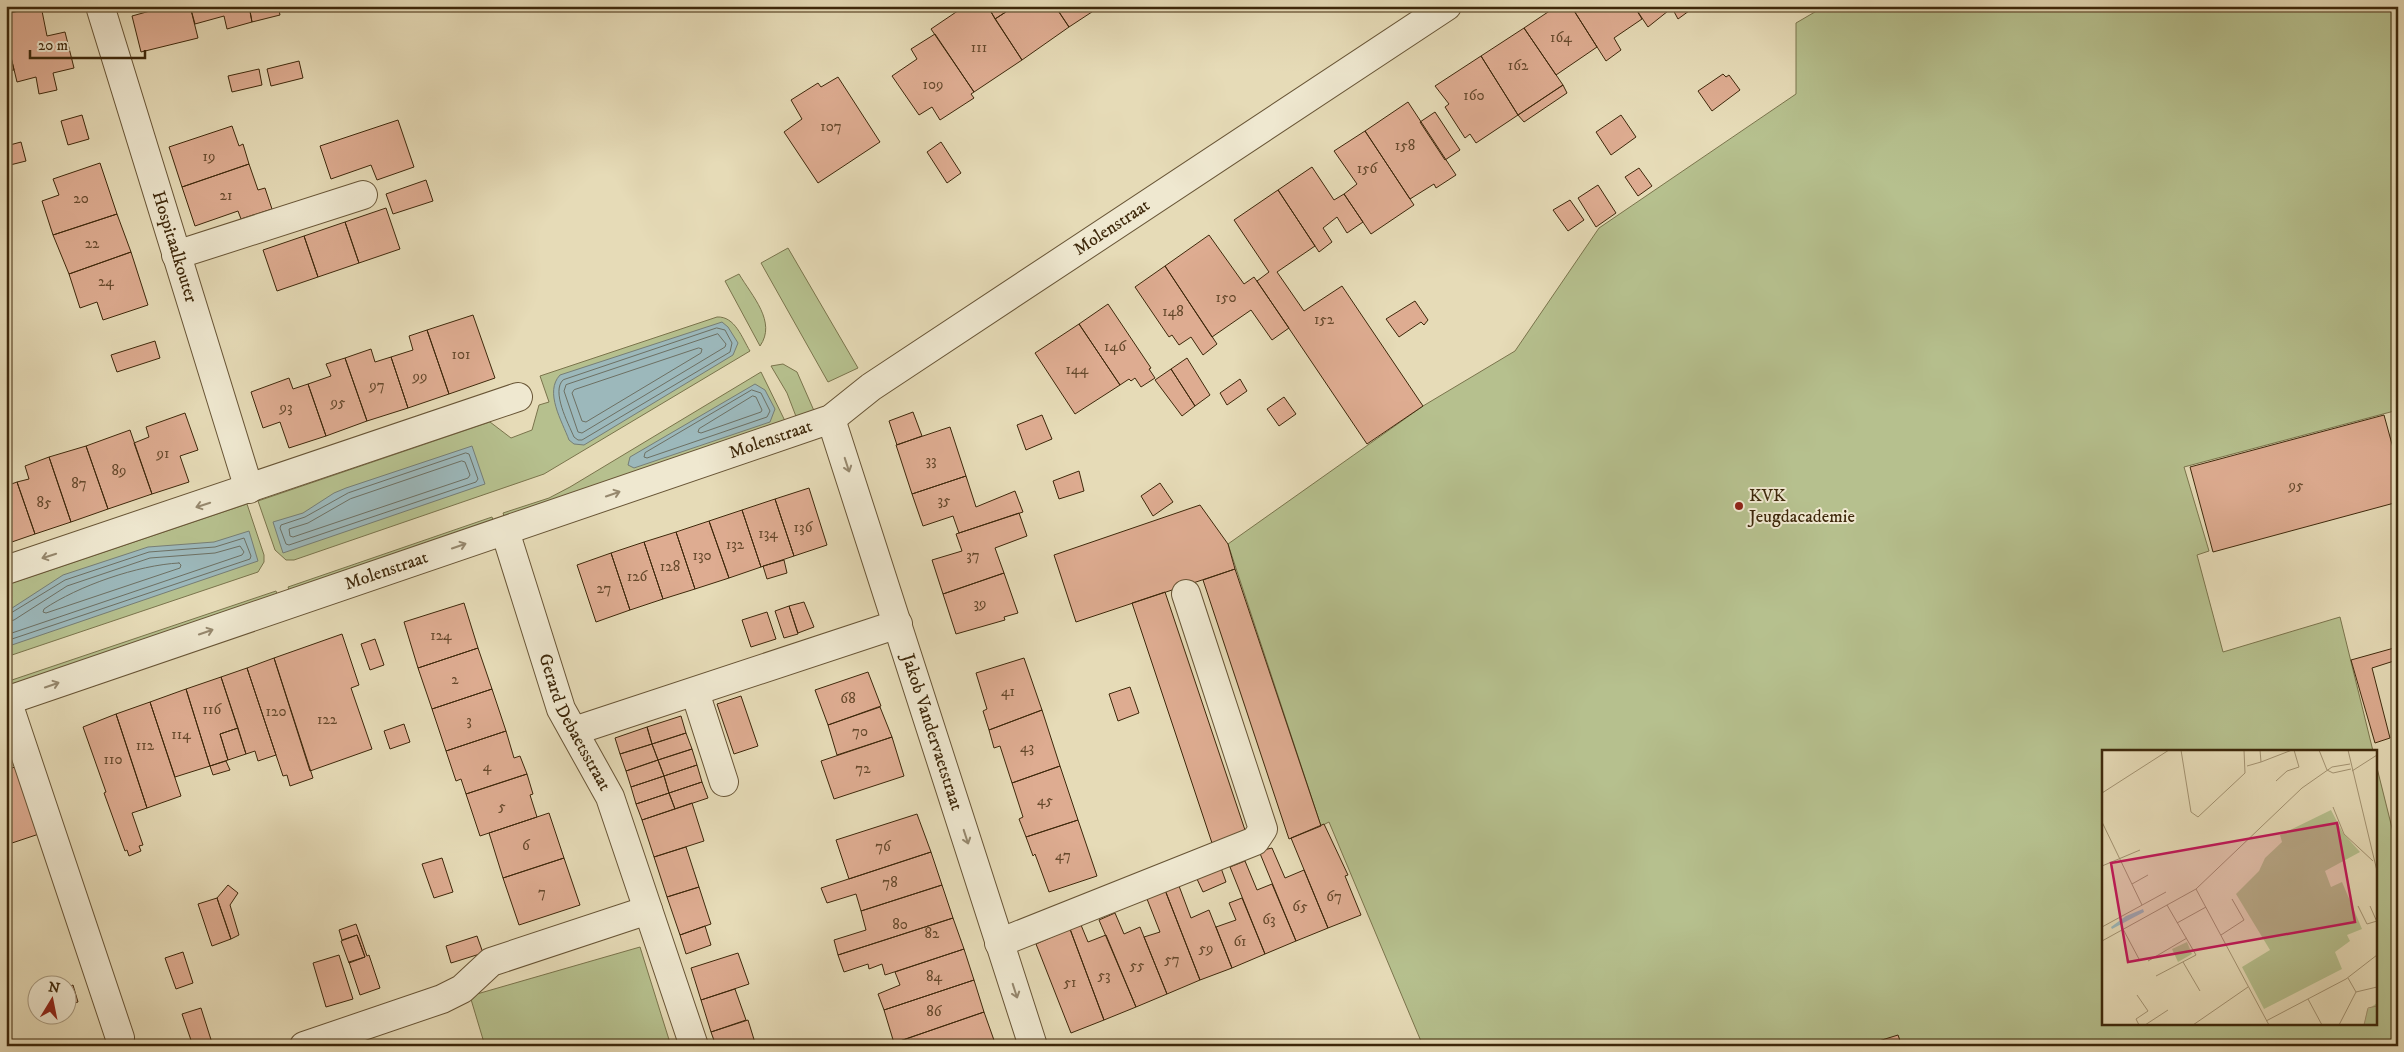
<svg xmlns="http://www.w3.org/2000/svg" width="2404" height="1052" font-family="'IM FELL DW Pica',serif">
	<style>
		.green { fill: #b6c08e; stroke: #7a744c }
		.water { fill: #9cb8bb; stroke: #767e75 }
		.lines { fill: none; stroke-linecap: round; stroke-linejoin: round }
		.shore { stroke: #6d7063; stroke-width: 1 }
		.building { fill: #deac91; stroke: #3e280b }
		.minor-casing { stroke: #685536; stroke-width: 30 }
		.minor { stroke: #efe8d0; stroke-width: 28 }
		.oneway { stroke: #96886e }
		.poi-dot { fill: #8f2418; stroke: #efe8d0; stroke-width: 2 }
		.labels { text-anchor: middle; dominant-baseline: central; stroke-width: 4; stroke-linejoin: round; paint-order: stroke }
		.number-label { font-size: 15px; fill: #66492c }
		.street-label { font-size: 18px; fill: #3e280b; stroke: #efe8d0 }
		.poi-label { font-size: 18px; fill: #3e280b; stroke: #efe8d0; text-anchor: start }
		.inset-road { fill: none; stroke: #a39372; stroke-width: 1 }
		.view { fill: #c2185b; fill-opacity: 0.15; stroke: #c2185b; stroke-width: 2.5 }
		.inset-edge { fill: none; stroke: #3e280b; stroke-width: 2.5 }
	</style>
	<rect width="100%" height="100%" fill="#e6dbb7"/>
	<filter id="stains"><feTurbulence type="fractalNoise" baseFrequency=".004" numOctaves="4"/><feColorMatrix values="0 0 0 0 .2 0 0 0 0 .09 0 0 0 0 .02 0 0 0 .5 -.17"/></filter>
	<radialGradient id="worn" r=".72"><stop offset=".6" stop-color="#630" stop-opacity="0"/><stop offset="1" stop-color="#630" stop-opacity=".3"/></radialGradient>
	<!-- green -->
	<path class="green" d="M1829 6H2398V410L2184 467 2209 551 2197 555 2223 652 2340 617 2373 751H2103V1023H2375V760L2398 852V1046H1423L1329 822 1321 826 1228 544 1423 406 1515 351 1599 228 1796 94V23L1820 9Z
		M788 248 858 368 828 382 761 263Z
		M739 274C752 296 777 322 760 346L725 281Z
		M717 317C735 316 742 338 750 351L544 474 294 560H286L275 550 258 501 490 422 511 438 532 430 539 405 549 402 540 376Z
		M783 364 797 372 815 413 797 419 787 393 771 366Z
		M761 372 786 423 505 519 503 513 549 498 570 487Z
		M247 504 264 555V562L258 572 6 657V585Z
		M492 517 494 523 290 592 288 587Z
		M276 591 278 596 6 688V682Z
		M640 947 671 1046H485L470 996Z"/>
	<!-- water -->
	<path class="water" d="M722 322 728 327 738 343 733 355 584 445 574 444 569 440C562 421 544 392 560 375Z
		M755 384 765 390 775 409 770 422 634 468 628 465 630 457Z
		M472 446 485 484 283 553 273 522 303 513 334 493 346 488Z
		M249 531 258 561 6 647V612L63 575 148 547 214 542Z"/>
	<g class="lines">
		<!-- shore -->
		<path class="shore" d="M717 328 725 330 732 343 730 352 582 440H578L574 437C568 423 551 391 563 380Z
			M718 334 726 344 725 347 582 433 578 432 564 391 566 385Z
			M699 348 702 349 701 353 586 422 582 421 572 393 574 390Z
			M752 390 761 393 770 411 767 417 647 458 644 457 645 453Z
			M753 396 756 397 762 410 761 412 701 433 698 432 699 429Z
			M466 453 469 454 478 479 476 482 289 545 286 544 280 528 281 525 305 517 348 493Z
			M462 461 465 462 470 475 468 478 293 537 290 536 289 529 308 523 350 499Z
			M179 563 181 565 180 568 46 613 43 612 44 609C78 586 138 565 179 563Z
			M6 616 65 580 149 552 215 547 244 538 251 556 250 559 6 641
			M6 622 14 620 67 586 150 558 215 553 240 546 244 552 242 555 6 635"/>
	</g>
	<!-- building -->
	<path class="building" d="M41 6 47 36 65 32 74 68 53 73 57 90 39 94 36 77 17 82 6 36V14Z
		M149 6H190L198 38 141 52 132 16 150 11Z
		M190 6H249L252 22 227 29 224 16 195 24Z
		M249 6H278L280 15 252 22Z
		M965 6H987L1022 60 974 92 931 29Z
		M988 6H1015L995 19Z
		M1015 6H1055L1069 27 1022 60 995 19Z
		M1055 6H1101L1069 27Z
		M1557 6H1571L1597 47 1556 75 1524 28Z
		M1571 6H1634L1642 19 1614 38 1621 50 1606 61Z
		M1634 6H1671L1667 10 1668 11 1648 27Z
		M1671 6H1692L1693 8 1678 19Z
		M1524 28 1563 85 1518 115 1481 56Z
		M935 34 974 92 971 94 974 98 940 120 932 107 919 115 892 76 917 59 911 49Z
		M6 36 14 70 6 71Z
		M1481 56 1518 115 1476 143 1470 134 1465 138 1445 107 1449 104 1435 86Z
		M299 61 303 78 271 86 267 69Z
		M259 69 262 85 232 92 228 76Z
		M1723 74 1726 77 1729 75 1740 90 1712 111 1698 91Z
		M838 77 880 142 818 183 784 132 802 119 791 100 818 83 821 87Z
		M1563 85 1567 93 1524 122 1518 115Z
		M1408 102 1456 175 1436 188 1434 184 1410 199 1365 131Z
		M1435 112 1460 150 1445 160 1420 122Z
		M82 115 89 139 68 145 61 121Z
		M1621 115 1636 137 1611 155 1596 132Z
		M398 120 414 167 377 180 371 165 331 179 320 146Z
		M232 126 239 146 243 144 249 164 182 187 169 147Z
		M1365 131 1414 205 1371 234 1344 194 1357 184 1334 151Z
		M21 142 26 161 6 166V146Z
		M941 142 961 173 947 183 927 152Z
		M100 163 117 214 53 235 42 201 59 195 53 179Z
		M249 164 258 190 265 188 272 209 241 219 238 211 195 226 182 187Z
		M1312 167 1334 200 1344 194 1363 222 1347 233 1337 217 1323 228 1332 242 1319 252 1278 190Z
		M1639 168 1652 186 1638 196 1625 177Z
		M426 180 433 201 393 214 386 194Z
		M1598 185 1616 213 1596 227 1578 198Z
		M1278 190 1315 246 1277 272 1304 311 1342 286 1423 406 1367 444 1257 281 1269 272 1234 220Z
		M1570 200 1584 220 1568 231 1553 210Z
		M386 208 400 249 359 263 345 222Z
		M117 214 131 252 69 274 53 235Z
		M345 222 359 263 318 277 304 236Z
		M1209 235 1244 284 1254 277 1289 328 1272 340 1251 310 1212 337 1165 266Z
		M304 236 318 277 277 291 263 250Z
		M131 252 148 305 103 320 97 302 80 308 69 274Z
		M1165 266 1217 344 1203 355 1191 337 1179 345 1172 335 1169 337 1135 287Z
		M1415 301 1428 320 1424 325 1421 322 1399 337 1386 319Z
		M1108 304 1151 368 1149 369 1155 378 1141 387 1135 378 1131 381 1129 379 1120 385 1079 324Z
		M473 315 495 378 449 394 427 330Z
		M1079 324 1120 385 1075 414 1035 353Z
		M427 330 449 394 408 408 391 357 413 350 409 336Z
		M155 341 160 358 117 372 111 355Z
		M371 349 375 362 391 357 408 408 367 421 345 358Z
		M345 358 367 421 326 436 308 384 331 376 326 364Z
		M1187 358 1210 395 1195 406 1171 369Z
		M1171 369 1195 406 1182 416 1155 380Z
		M289 378 293 389 308 384 326 436 289 448 280 422 263 428 251 392Z
		M1240 379 1247 391 1227 405 1220 393Z
		M1284 397 1296 414 1279 426 1267 409Z
		M913 412 922 436 897 445 889 421Z
		M185 413 198 450 180 456 189 482 152 494 134 443 149 437 146 427Z
		M1042 415 1052 439 1026 450 1017 425Z
		M2384 415 2398 466V502L2213 552 2190 467Z
		M950 427 966 476 912 494 896 445Z
		M130 430 152 494 108 509 86 446Z
		M86 446 108 509 71 522 49 457Z
		M49 457 71 522 35 534 17 482 29 479 25 466Z
		M1079 471 1084 491 1059 499 1053 481Z
		M966 476 976 507 1015 491 1023 512 959 533 953 516 923 526 912 494Z
		M17 482 35 534 6 544V486Z
		M1160 483 1173 502 1153 516 1141 496Z
		M809 488 827 545 794 556 775 499Z
		M775 499 794 556 761 567 742 510Z
		M1200 505 1228 544 1235 569 1076 622 1054 555Z
		M742 510 761 567 729 578 709 521Z
		M1019 513 1027 536 995 548 1004 573 943 594 932 560 962 551 956 534Z
		M709 521 729 578 695 589 676 532Z
		M676 532 695 589 663 599 644 542Z
		M644 542 663 599 630 610 611 553Z
		M611 553 630 610 596 622 577 565Z
		M784 560 787 573 767 579 763 566Z
		M1235 569 1321 826 1289 839 1203 580Z
		M1004 573 1018 613 1004 617 1005 620 956 634 943 594Z
		M1165 592 1246 833 1213 846 1132 603Z
		M804 602 814 627 798 633 789 606Z
		M464 603 478 648 418 668 404 622Z
		M789 606 798 634 784 638 775 611Z
		M767 612 776 639 751 647 742 620Z
		M342 634 359 685 351 688 372 749 310 771 274 658Z
		M375 639 384 665 370 670 361 644Z
		M478 648 492 689 432 709 418 668Z
		M2394 648 2397 660 2372 668 2390 738 2375 743 2351 660Z
		M274 658 313 778 290 786 287 775 283 776 247 668Z
		M1024 658 1042 710 989 730 983 711 987 709 976 673Z
		M247 668 276 755 258 761 255 751 246 754 221 677Z
		M868 672 881 706 828 725 815 690Z
		M221 677 238 728 220 734 228 760 210 766 186 689Z
		M1130 687 1139 713 1118 721 1109 694Z
		M186 689 210 766 175 777 150 702Z
		M492 689 506 731 446 751 432 709Z
		M741 696 758 746 734 754 717 704Z
		M150 702 181 796 147 808 116 714Z
		M880 707 892 737 837 755 828 725Z
		M1042 710 1060 766 1012 783 1000 746 994 748 989 730Z
		M116 714 147 808 132 813 143 845 139 846 141 851 129 856 127 850 125 851 104 793 106 792 83 727Z
		M681 716 686 733 652 744 647 727Z
		M404 724 410 742 390 749 384 731Z
		M647 727 652 744 620 754 615 738Z
		M238 728 246 754 228 760 220 734Z
		M506 731 514 758 520 756 527 774 466 794 461 779 456 781 446 751Z
		M686 733 692 749 658 760 652 744Z
		M892 737 904 776 834 799 821 761Z
		M652 744 658 760 626 771 620 754Z
		M692 749 697 765 664 776 658 760Z
		M658 760 664 776 631 787 626 771Z
		M226 761 230 770 213 775 210 766Z
		M697 765 702 782 669 793 664 776Z
		M18 766 42 833 6 845V770Z
		M1060 766 1078 820 1026 837 1019 819 1023 817 1012 783Z
		M527 774 533 794 530 795 537 817 480 836 466 794Z
		M664 776 669 793 636 804 631 787Z
		M702 782 708 798 675 809 669 793Z
		M669 793 675 809 642 820 636 804Z
		M692 803 704 841 654 857 642 820Z
		M549 813 564 858 503 878 489 833Z
		M917 814 931 852 849 879 836 840Z
		M1078 820 1097 876 1049 892 1035 854 1033 856 1026 837Z
		M1324 824 1348 875 1345 876 1361 915 1328 928 1291 838Z
		M686 847 699 887 667 897 654 857Z
		M1272 848 1285 878 1304 870 1328 928 1296 941 1259 851Z
		M931 852 942 885 861 911 856 894 827 903 821 888Z
		M442 858 453 892 434 898 422 864Z
		M564 858 580 905 519 925 503 878Z
		M1245 861 1257 890 1272 884 1296 941 1265 954 1230 867Z
		M1221 868 1226 882 1203 892 1197 879Z
		M228 885 238 893 230 905 239 935 231 939 217 898Z
		M942 885 953 918 838 955 834 940 866 930 861 911Z
		M1179 886 1191 918 1209 910 1232 968 1200 980 1165 890Z
		M699 887 711 924 680 935 667 897Z
		M1165 890 1200 980 1167 994 1144 937 1160 932 1147 899Z
		M217 898 231 939 212 946 198 904Z
		M1242 898 1265 954 1232 968 1216 927 1236 920 1229 903Z
		M1115 913 1124 934 1140 927 1167 994 1136 1007 1099 920Z
		M953 918 964 949 885 975 882 964 869 969 868 964 844 972 838 955Z
		M356 924 367 956 369 955 380 988 360 995 349 962 365 957 357 935 342 940 339 930Z
		M1081 925 1088 942 1106 935 1136 1007 1104 1020 1070 929Z
		M705 926 711 945 686 954 680 935Z
		M1070 929 1104 1020 1071 1033 1036 944Z
		M357 935 365 957 349 963 341 941Z
		M477 936 483 953 451 963 446 946Z
		M964 949 974 980 884 1010 878 994 900 985 895 972Z
		M183 952 193 983 176 989 165 958Z
		M738 953 749 984 701 1000 691 968Z
		M339 955 353 999 326 1007 313 963Z
		M974 980 984 1012 894 1043 884 1010Z
		M73 985 78 1002 68 1005V987Z
		M735 989 746 1020 711 1032 701 1000Z
		M201 1008 213 1046H193L182 1014Z
		M984 1012 995 1043 988 1046H902L900 1041Z
		M748 1020 756 1046H716L711 1032Z
		M1898 1035 1902 1046 1869 1044Z"/>
	<g class="lines">
		<!-- minor casing -->
		<g class="minor-casing">
			<g id="minor">
				<path id="s1" d="M100 6 249 489"/>
				<path d="M176 255 363 195"/>
				<path id="s2" d="M831 419 1033 1046"/>
				<path id="s3" d="M505 531 561 709 610 797 694 1046"/>
				<path d="M6 570 518 397"/>
				<path d="M695 692 724 782"/>
				<path d="M7 700 120 1038"/>
				<path id="s4" d="M6 701 831 419 871 387 1447 6"/>
				<path d="M574 731 898 624"/>
				<path d="M999 943 1255 841 1263 829 1186 594"/>
				<path d="M304 1046 442 999 462 989 491 962 648 910"/>
			</g>
		</g>
		<!-- minor -->
		<use href="#minor" class="minor"/>
	</g>
	<!-- one-way arrows -->
	<defs><path id="oneway-shaft" d="M-6 0H5M1.5-3L5.5 0L1.5 3" fill="none" stroke-width="1.6" stroke-linecap="round" stroke-linejoin="round" transform="scale(1.25)"/></defs>
	<g class="oneway">
		<use href="#oneway-shaft" transform="translate(847 465) rotate(72)"/>
		<use href="#oneway-shaft" transform="translate(613 494) rotate(-19)"/>
		<use href="#oneway-shaft" transform="translate(203 505) rotate(162)"/>
		<use href="#oneway-shaft" transform="translate(459 546) rotate(-19)"/>
		<use href="#oneway-shaft" transform="translate(49 556) rotate(162)"/>
		<use href="#oneway-shaft" transform="translate(206 632) rotate(-19)"/>
		<use href="#oneway-shaft" transform="translate(52 685) rotate(-19)"/>
		<use href="#oneway-shaft" transform="translate(966 837) rotate(72)"/>
		<use href="#oneway-shaft" transform="translate(1015 991) rotate(72)"/>
	</g>
	<!-- markers -->
	<circle class="poi-dot" cx="1739" cy="506" r="5"/>
	<g class="labels">
		<!-- number labels -->
		<g class="number-label">
			<text x="1561" y="37">164</text>
			<text x="979" y="47">111</text>
			<text x="1518" y="65">162</text>
			<text x="933" y="84">109</text>
			<text x="1474" y="95">160</text>
			<text x="831" y="126">107</text>
			<text x="1405" y="145">158</text>
			<text x="209" y="156">19</text>
			<text x="1367" y="168">156</text>
			<text x="226" y="195">21</text>
			<text x="81" y="198">20</text>
			<text x="92" y="243">22</text>
			<text x="106" y="281">24</text>
			<text x="1226" y="297">150</text>
			<text x="1173" y="311">148</text>
			<text x="1324" y="319">152</text>
			<text x="1115" y="346">146</text>
			<text x="461" y="354">101</text>
			<text x="1077" y="369">144</text>
			<text x="420" y="376">99</text>
			<text x="377" y="385">97</text>
			<text x="338" y="402">95</text>
			<text x="286" y="407">93</text>
			<text x="163" y="453">91</text>
			<text x="931" y="460">33</text>
			<text x="119" y="470">89</text>
			<text x="79" y="483">87</text>
			<text x="2296" y="485">95</text>
			<text x="944" y="500">35</text>
			<text x="44" y="502">85</text>
			<text x="803" y="527">136</text>
			<text x="768" y="533">134</text>
			<text x="735" y="544">132</text>
			<text x="702" y="555">130</text>
			<text x="973" y="555">37</text>
			<text x="670" y="566">128</text>
			<text x="637" y="576">126</text>
			<text x="604" y="588">27</text>
			<text x="980" y="603">39</text>
			<text x="441" y="635">124</text>
			<text x="455" y="679">2</text>
			<text x="1008" y="691">41</text>
			<text x="848" y="698">68</text>
			<text x="212" y="709">116</text>
			<text x="276" y="711">120</text>
			<text x="327" y="719">122</text>
			<text x="469" y="720">3</text>
			<text x="860" y="731">70</text>
			<text x="181" y="734">114</text>
			<text x="145" y="745">112</text>
			<text x="1027" y="747">43</text>
			<text x="113" y="759">110</text>
			<text x="487" y="766">4</text>
			<text x="863" y="768">72</text>
			<text x="1045" y="800">45</text>
			<text x="502" y="806">5</text>
			<text x="526" y="845">6</text>
			<text x="883" y="846">76</text>
			<text x="1063" y="855">47</text>
			<text x="890" y="882">78</text>
			<text x="542" y="892">7</text>
			<text x="1334" y="896">67</text>
			<text x="1300" y="906">65</text>
			<text x="1269" y="919">63</text>
			<text x="900" y="924">80</text>
			<text x="932" y="933">82</text>
			<text x="1240" y="941">61</text>
			<text x="1206" y="948">59</text>
			<text x="1172" y="959">57</text>
			<text x="1137" y="965">55</text>
			<text x="1104" y="975">53</text>
			<text x="934" y="976">84</text>
			<text x="1070" y="982">51</text>
			<text x="934" y="1011">86</text>
		</g>
		<!-- street labels -->
		<g class="street-label">
			<text stroke="none"><textPath href="#s4" startOffset="1212">Molenstraat</textPath></text>
			<text stroke="none"><textPath href="#s1" startOffset="252">Hospitaalkouter</textPath></text>
			<text stroke="none"><textPath href="#s4" startOffset="808">Molenstraat</textPath></text>
			<text stroke="none"><textPath href="#s4" startOffset="402">Molenstraat</textPath></text>
			<text stroke="none"><textPath href="#s3" startOffset="204">Gerard Debaetsstraat</textPath></text>
			<text stroke="none"><textPath href="#s2" startOffset="329">Jakob Vandervaetstraat</textPath></text>
		</g>
		<!-- poi labels -->
		<g class="poi-label">
			<text x="1749" y="496">KVK<tspan x="1749" dy="21">Jeugdacademie</tspan></text>
		</g>
	</g>
	<!-- overview -->
	<g transform="translate(2102 750)">
		<rect width="275" height="275" fill="#e6dbb7"/>
		<path d="M229 60 241 83 258 102 223 121 229 137 240 132 260 179 245 185 248 191 233 202 240 219 162 259 140 217 168 200 134 144 157 121 163 108 180 92 178 85ZM85 192 90 204 76 212 70 199ZM275 253V275H262L265 260Z" fill="#b6c08e"/>
		<path d="M41 159 42 162 10 179 9 177 24 166Z" fill="#9cb8bb"/>
		<path class="inset-road" d="M79 0 89 62 96 67 143 23 142 0M217 0 225 20M246 0 275 121M159 12 190 0M145 16 159 12 158 0M225 20 231 23 249 19M250 21 275 5M174 31 185 21 197 17 192 0M0 43 67 0M231 57 242 84 271 111M0 72 40 155M0 116 38 100M30 134 46 125M94 139 167 275M256 156 265 174 275 171M268 156 275 172M75 173 104 157M0 177 64 142M21 179 37 209M119 185 142 170 130 149M0 191 94 139 200 38 230 17 248 14M46 211 85 188M81 212 98 241M54 226 94 205 65 155M246 228 254 242M35 245 46 261 34 269 37 275M206 249 220 275M164 271 244 229 275 205M43 275 66 260M91 275 146 237M237 275 254 242 275 237M262 275 266 258 275 256"/>
		<path class="view" d="M235 73 253 172 26 212 9 113Z"/>
		<rect width="275" height="275" class="inset-edge"/>
	</g>
	<!-- margin -->
	<rect width="2404" height="1052" fill="none" stroke="#e6dbb7" stroke-width="25"/>
	<rect x="8" y="8" width="2389" height="1037" fill="none" stroke="#3e280b" stroke-width="2.5"/>
	<rect x="12" y="12" width="2379" height="1027" fill="none" stroke="#3e280b"/>
	<!-- north arrow -->
	<g transform="translate(52 1000) rotate(10)"><circle r="24" fill="#efe8d0" stroke="#a89b81"/>
	<path d="M0-4L9 19L0 12L-9 19Z" fill="#8f2418"/>
	<text y="-8" font-size="14" font-weight="bold" text-anchor="middle" fill="#3e280b">N</text>
	</g>
	<!-- scale -->
	<path d="M30 50v8h115v-8" fill="none" stroke="#3e280b" stroke-width="2.5"/>
	<text x="38" y="50" font-size="15" fill="#3e280b" stroke="#efe8d0" stroke-width="4" paint-order="stroke">20 m</text>
	<rect width="100%" height="100%" filter="url(#stains)"/>
	<rect width="100%" height="100%" fill="url(#worn)"/>
</svg>
